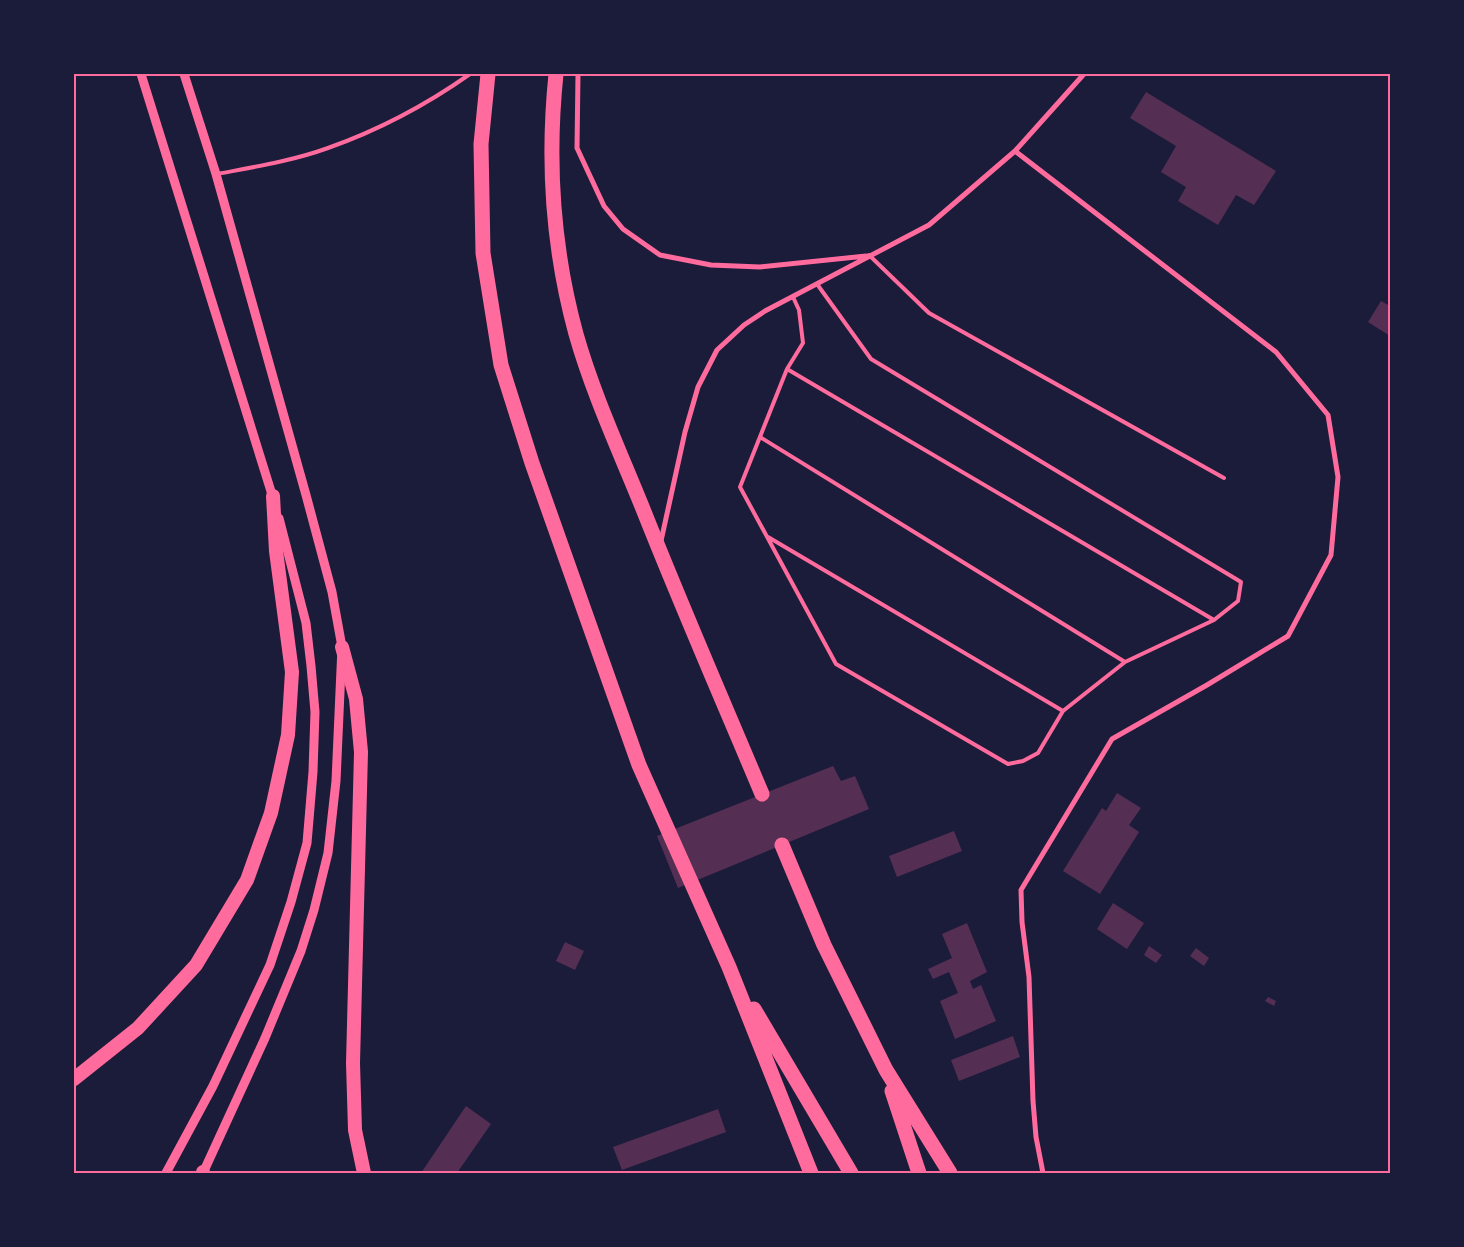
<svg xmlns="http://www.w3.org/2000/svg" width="1464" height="1247" font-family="Manrope,sans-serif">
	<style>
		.building { fill: #542f53 }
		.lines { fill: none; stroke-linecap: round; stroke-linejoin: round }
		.service { stroke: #ff6b9d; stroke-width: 4 }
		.minor { stroke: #ff6b9d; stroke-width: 5 }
		.tertiary { stroke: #ff6b9d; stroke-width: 9 }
		.trunk { stroke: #ff6b9d; stroke-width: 14 }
		.motorway { stroke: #ff6b9d; stroke-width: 15 }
		.neatline { fill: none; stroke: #ff6b9d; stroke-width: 2 }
	</style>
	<rect width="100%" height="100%" fill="#1b1b3a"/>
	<!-- building -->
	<path class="building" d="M1146 92 1276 171 1254 205 1236 195 1218 225 1178 201 1186 187 1161 172 1176 146 1130 118Z
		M1381 301 1390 306V336L1368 322Z
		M833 766 841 781 855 776 869 809 678 888 657 836Z
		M1117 793 1141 808 1129 825 1139 832 1100 894 1063 871 1102 808 1106 811Z
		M954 831 962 851 897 877 889 856Z
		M1113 903 1144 923 1127 949 1097 929Z
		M967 923 987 972 970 981 973 989 981 985 996 1021 955 1039 940 1001 958 993 949 972 933 979 928 969 952 958 942 934Z
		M565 942 584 951 575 970 556 961Z
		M1149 946 1162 955 1156 963 1144 955Z
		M1196 948 1209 958 1204 966 1190 956Z
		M1268 997 1276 1001 1274 1006 1265 1001Z
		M1013 1036 1020 1057 959 1081 951 1060Z
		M466 1106 491 1124 457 1173H421Z
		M718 1109 726 1132 622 1170 613 1147Z"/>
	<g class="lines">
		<!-- service -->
		<path class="service" d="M217 174C254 167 292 161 328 148 379 130 426 105 470 74
			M869 255 929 313 1224 478
			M793 297 799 310 803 343 787 369 740 487 836 664 1008 764 1023 761 1038 753 1063 711 1125 662 1214 620 1238 601 1241 582 871 359 817 284
			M787 369 1214 620
			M760 437 1125 662
			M768 537 1063 711"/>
		<!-- minor -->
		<path class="minor" d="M578 74 577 148 604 206 623 229 660 255 711 265 760 267 866 256
			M1015 151 1276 352 1328 415 1338 477 1331 555 1288 636 1207 685 1112 739 1021 890 1022 922 1029 977 1033 1101 1036 1137 1043 1173
			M661 541 685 432 698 387 717 350 744 325 765 311 929 225 1015 151 1084 74"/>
		<!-- tertiary -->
		<path class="tertiary" d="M141 74 274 501
			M184 74 216 174 306 495 332 592 342 647 336 781 328 853 314 910 301 951 265 1038 203 1173
			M166 1173 213 1086 270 965 291 902 307 843 313 772 315 712 311 666 306 623 279 518"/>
		<!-- trunk -->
		<path class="trunk" d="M342 647 356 699 361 752 353 1063 355 1130 364 1173
			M74 1079 138 1028 196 965 247 880 271 813 288 735 292 672 276 551 273 496
			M203 1173V1172"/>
		<!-- motorway -->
		<path class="motorway" d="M488 74 481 144 483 253 501 365 532 463 639 765 729 967 811 1173
			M556 74C547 161 553 250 576 334 593 394 620 452 643 509 681 605 722 699 762 794
			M782 845 824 945 886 1070 950 1173
			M754 1009 851 1173
			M892 1091 919 1173"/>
	</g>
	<!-- border -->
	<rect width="1464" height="1247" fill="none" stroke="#1b1b3a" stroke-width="150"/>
	<rect x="75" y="75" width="1314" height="1097" class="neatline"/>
</svg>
